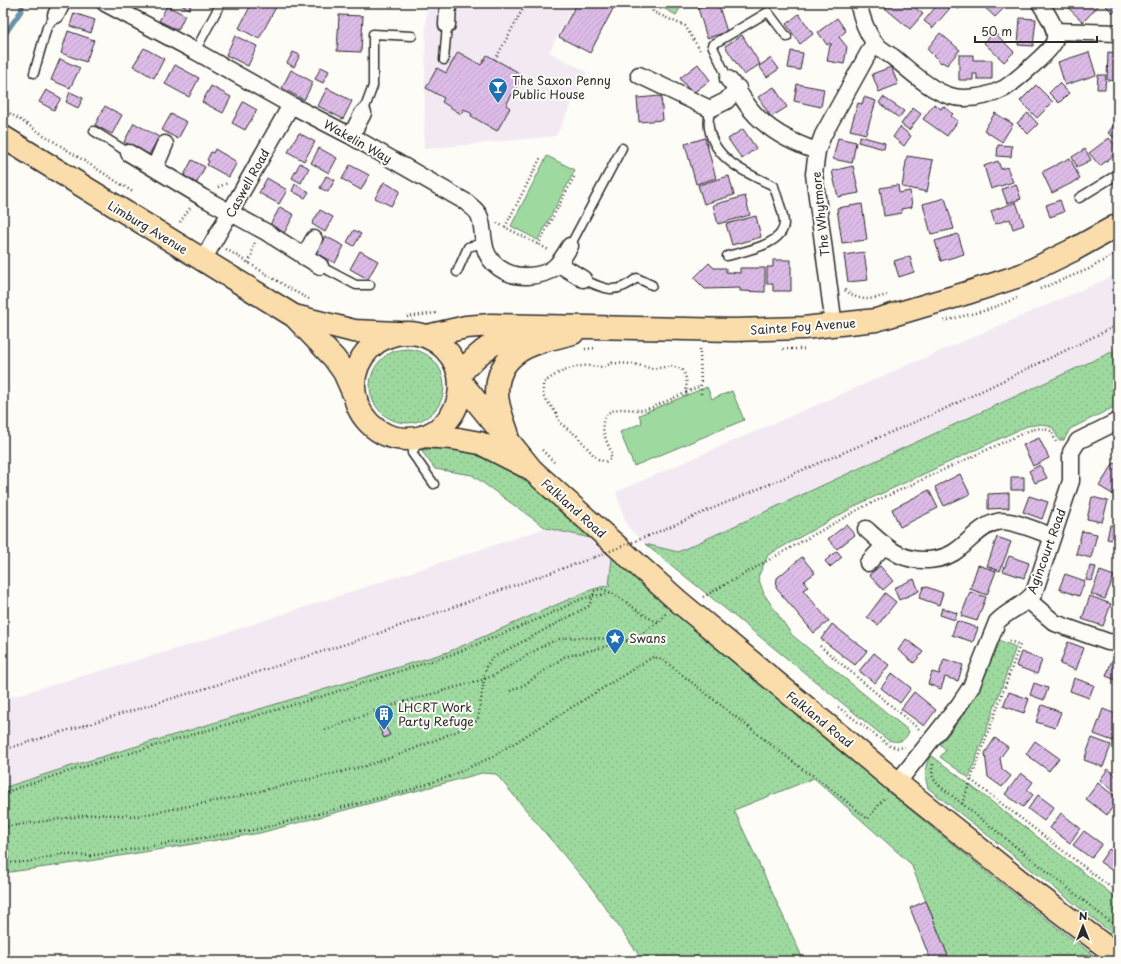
<svg xmlns="http://www.w3.org/2000/svg" width="1121" height="964" font-family="'Playpen Sans',sans-serif">
	<style>
		.built { fill: #f3e9f2 }
		.grass { fill: url(#grass-dots); stroke: #648266 }
		.green { fill: #9edaa0; stroke: #648266 }
		.lines { fill: none; stroke-linecap: round; stroke-linejoin: round }
		.stream { stroke: #6e91a8; stroke-width: 5 }
		.building { fill: url(#building-hatch); stroke: #2b2b2b }
		.service-casing { stroke: #2b2b2b; stroke-width: 11 }
		.minor-casing { stroke: #2b2b2b; stroke-width: 19 }
		.primary-casing { stroke: #2b2b2b; stroke-width: 25 }
		.trunk-casing { stroke: #2b2b2b; stroke-width: 25 }
		.path { stroke: #2b2b2b; stroke-width: 2.5; stroke-dasharray: 1 3; stroke-linecap: butt }
		.service { stroke: #fdfcf7; stroke-width: 8 }
		.minor { stroke: #fdfcf7; stroke-width: 16 }
		.primary { stroke: #fbddab; stroke-width: 22 }
		.trunk { stroke: #fbddab; stroke-width: 22 }
		.path-bridge { stroke: #2b2b2b; stroke-width: 2.5; stroke-dasharray: 1 3; stroke-linecap: butt }
		.labels { text-anchor: middle; dominant-baseline: central; stroke-width: 4; stroke-linejoin: round; paint-order: stroke }
		.poi-label { font-size: 12px; fill: #2b2b2b; stroke: #fdfcf7; text-anchor: start }
		.street-label { font-size: 12px; fill: #2b2b2b; stroke: #fdfcf7 }
	</style>
	<defs>
		<pattern id="grass-dots" width="8" height="8" patternUnits="userSpaceOnUse"><rect width="8" height="8" fill="#9edaa0"/><path d="M2 2h.1M6 6h.1" fill="none" stroke="#88bb8a" stroke-width="1.8" stroke-linecap="round"/></pattern>
		<pattern id="building-hatch" width="6" height="6" patternUnits="userSpaceOnUse"><rect width="6" height="6" fill="#ddbce8"/><path d="M-1 1l2-2M0 6l6-6M5 7l2-2" fill="none" stroke="#bea2c7"/></pattern>
	</defs>
	<rect width="100%" height="100%" fill="#fdfcf7"/>
	<filter id="ink" filterUnits="userSpaceOnUse"><feTurbulence type="fractalNoise" baseFrequency=".025" numOctaves="2"/><feDisplacementMap in="SourceGraphic" scale="8" xChannelSelector="R" yChannelSelector="G"/><feConvolveMatrix kernelMatrix="1 2 1 2 8 2 1 2 1" color-interpolation-filters="sRGB"/></filter>
	<g filter="url(#ink)">
		<!-- built -->
		<path class="built" d="M430 3H575L549 52 587 72 556 136 424 149 426 15Z
			M1118 274V349L678 552 645 544 627 526 616 492Z
			M546 528 590 538 612 558 609 586 601 587 588 591 448 652 68 767 3 788V699L186 646Z"/>
		<!-- grass -->
		<path class="grass" d="M370 386a37 37 0 1 1 74 0a37 37 0 1 1-74 0Z
			M1118 349V405L1070 429 1064 440H1059L1053 428 1043 424 1027 426 859 504 768 555 758 577 764 594 792 635 909 731C905 742 899 743 888 740L645 544 678 552Z
			M443 448 486 454 549 497 891 794 1020 899 1101 961H950L911 864 814 778 734 810 804 961H643L593 890 496 774 482 773 260 833 89 861 3 873V788L68 767 448 652 588 591 601 587 609 586 612 558 590 538 546 528 472 475 435 469 421 450Z
			M996 639 1016 647 969 778 940 757 946 750 940 744 964 715 979 683Z
			M931 755 1118 899V938L928 788C924 775 924 766 931 755Z"/>
		<!-- green -->
		<path class="green" d="M654 3H683L676 15Z
			M547 156 575 170 538 240 511 226Z
			M707 387 712 399 732 391 744 420 634 466 620 432 642 423 639 415Z"/>
		<g class="lines">
			<!-- stream -->
			<path class="stream" d="M3 37 21 11 23 3"/>
		</g>
		<!-- building -->
		<path class="building" d="M177 3H192L189 9Z
			M252 3H273L277 5 259 39 239 28Z
			M577 3H616L590 53 559 37Z
			M714 3H718L727 32 707 38 698 8Z
			M889 3H909L923 14 910 29 885 8Z
			M939 3H944L950 8 933 28 924 21Z
			M950 3H963L959 9Z
			M980 3H1009L995 17Z
			M1063 3H1101L1083 22Z
			M1118 3V8L1113 13 1104 4Z
			M167 6 185 15 178 30 159 21Z
			M74 13 95 20 91 33 70 26Z
			M799 14 813 34 800 44 786 24Z
			M339 15 363 16 361 52 337 51Z
			M837 18 846 31 839 37 847 47 844 64 827 61 830 45H832L830 43 827 45 818 32Z
			M1020 18 1036 19 1033 46 1018 45Z
			M68 31 94 40 86 62 61 53Z
			M994 32 1014 52 1004 62 984 43Z
			M940 33 960 50 947 65 942 62 941 63 927 49Z
			M742 35 760 64 744 75 725 46Z
			M235 36 257 46 248 66 226 55Z
			M144 48 164 59 154 78 133 66Z
			M791 51 803 53 800 70 788 68Z
			M293 52 300 55 294 67 287 63Z
			M458 52 481 65 487 55 523 75 506 105 510 108 497 131 471 116 472 114 464 109 461 114 442 102 444 98 426 88 437 68 446 73Z
			M1089 52 1096 75 1065 85 1058 62Z
			M1108 52 1118 53V81L1107 80Z
			M959 55H973V60H992V79H977V74H973V80H959Z
			M771 58 779 69 767 77 759 66Z
			M60 59 80 68 70 88 51 80Z
			M698 64 710 80 692 94 680 78Z
			M175 65 199 78 189 97 165 84Z
			M321 67 329 71 323 83 315 79Z
			M891 67 898 84 879 92 872 74Z
			M291 70 313 82 304 100 282 88Z
			M1098 75H1106L1105 89H1097Z
			M1059 83 1069 93 1059 103 1049 93Z
			M797 84 824 89 821 107 794 101Z
			M1036 85 1053 102 1037 118 1020 101Z
			M211 86 231 97 223 113 202 102Z
			M774 87 787 107 771 117 758 97Z
			M327 88 352 101 343 119 318 106Z
			M46 90 61 98 54 110 39 102Z
			M70 92 83 98 78 108 66 102Z
			M661 96 663 120 639 122 637 98Z
			M864 97 876 101 866 134 850 130 858 103 862 104Z
			M883 97 904 111 899 118 879 103Z
			M243 102 257 110 245 130 232 123Z
			M934 104 941 109 943 106 953 114 951 116 958 121 947 136 923 119Z
			M105 106 122 115 112 134 95 125Z
			M913 108 921 114 909 130 901 124Z
			M995 113 1013 124 1002 142 984 130Z
			M1028 113 1038 124 1028 134 1017 123Z
			M171 114 187 122 178 139 162 130Z
			M1118 119V140L1108 133Z
			M134 123 159 137 149 155 124 142Z
			M900 127 911 136 904 146 893 137Z
			M743 129 756 148 742 159 728 139Z
			M299 133 315 142 304 161 288 152Z
			M860 136 885 143 884 149 858 142Z
			M705 138 716 178 696 184 685 144Z
			M838 138 856 142 852 163 833 159Z
			M1109 138 1118 149V152L1100 166 1089 153Z
			M998 145 1012 146 1011 157 997 156Z
			M319 148 337 158 329 173 311 163Z
			M215 149 237 162 229 177 207 165 209 161 207 160 211 152 213 153Z
			M1085 149 1091 160 1077 167 1072 157Z
			M907 156 933 160 927 192 902 187Z
			M1070 158 1080 179 1052 193 1042 172Z
			M192 160 205 167 195 186 182 179Z
			M998 161 1001 169 1007 167 1013 182 991 189 984 166Z
			M300 163 309 168 301 183 292 178Z
			M350 165 369 175 361 190 342 179Z
			M853 166 859 193 838 197 832 171Z
			M326 176 335 180 328 192 320 188Z
			M729 176 734 195 704 204 698 185Z
			M267 178 287 190 279 204 259 193Z
			M384 182 400 191 391 206 375 198Z
			M295 184 309 192 305 198 292 191Z
			M1016 184 1021 199 1007 203 1002 189Z
			M898 185 899 193 910 191 912 207 901 209 902 213 884 216 880 188Z
			M745 196 750 215 718 224 713 205Z
			M945 198 954 229 931 234 923 204Z
			M1060 200 1064 212 1050 217 1046 205Z
			M1016 202 1024 225 1013 229 1010 219 995 224 991 211Z
			M862 204 867 240 842 243 837 208Z
			M280 207 294 215 284 233 270 225Z
			M320 210 333 217 325 232 312 224Z
			M756 216 761 237 732 245 726 224Z
			M354 230 361 234 354 246 347 242Z
			M958 234 964 254 941 261 935 241Z
			M325 236 344 246 335 263 315 253Z
			M360 251 378 261 368 279 350 269Z
			M864 252 868 280 848 282 844 255Z
			M910 256 914 272 899 277 894 261Z
			M773 260H791V291H773V284H767V267H773Z
			M709 263 714 268H726V272L740 273V268H765V292L740 291V288L705 289 694 278Z
			M1039 438 1049 458 1033 466 1023 445Z
			M1114 463 1118 465V490L1114 495 1099 486Z
			M1040 465 1047 478 1035 483 1029 471Z
			M960 474 970 494 944 506 935 487Z
			M1011 477H1024V490H1011Z
			M929 490 938 508 900 527 892 509Z
			M1009 493V508L988 509V494Z
			M1029 496 1048 502 1042 519 1023 512Z
			M1092 497 1108 501 1102 522 1087 519Z
			M846 525 855 535 837 549 828 539Z
			M1110 525 1118 526V541L1107 539Z
			M1082 531 1097 534 1091 558 1076 554Z
			M997 537 1011 542 1000 571 987 566Z
			M837 551 842 557 830 567 825 561Z
			M1009 556 1029 563 1024 578 1003 571Z
			M802 557 815 573 804 581 808 587 803 590 829 621 814 633 776 588 777 578Z
			M978 565 996 571 987 595 970 589Z
			M880 566 893 581 883 590 869 575Z
			M1090 566 1096 567 1092 581 1086 580Z
			M1100 571 1114 576 1105 599 1091 594Z
			M1065 574 1085 581 1079 596 1059 589Z
			M914 579 919 591 899 600 894 588Z
			M924 586 943 593 939 605 919 598Z
			M970 592 986 597 977 621 961 616Z
			M885 593 896 602 878 625 867 617Z
			M1090 596 1111 604 1103 626 1082 619Z
			M942 608 957 613 955 620 940 615Z
			M957 621 978 628 973 642 952 635Z
			M832 624 867 651 855 665 821 639Z
			M906 639 923 652 914 663 898 650Z
			M1068 642 1084 648 1076 670 1060 664Z
			M1021 652 1042 660 1037 674 1016 666Z
			M874 653 889 665 875 683 859 671Z
			M944 659 963 665 958 681 945 677 941 689 928 684 932 672 939 674Z
			M1112 660 1118 662V681L1106 676Z
			M892 673 911 688 900 703 881 688Z
			M1074 678 1094 685 1089 698 1070 691Z
			M1034 683 1048 688 1044 700 1030 695Z
			M914 692 936 710 924 726 901 709Z
			M1009 692 1029 699 1024 713 1003 706Z
			M1042 705 1061 712 1055 728 1036 722Z
			M1103 709 1118 715V726L1113 741 1094 734Z
			M384 724 390 735 384 738 379 727Z
			M995 738 1008 747 1000 758 1002 769 1011 776 1002 787 988 777 985 753Z
			M1092 738 1111 745 1103 767 1084 760Z
			M1035 741 1059 758 1049 771 1026 754Z
			M1108 769 1118 777V794L1100 780Z
			M1021 773 1033 782 1027 790 1033 795 1023 807 1005 794Z
			M1098 783 1118 799 1107 815 1086 799Z
			M1038 795 1054 807 1044 821 1028 809Z
			M1061 813 1080 828 1070 843 1050 828Z
			M1084 831 1102 844 1091 858 1073 845Z
			M1109 849 1118 855 1117 874 1100 862Z
			M926 901 950 961H931L910 908Z"/>
		<g class="lines">
			<!-- service casing -->
			<g class="service-casing">
				<path id="service" d="M195 51 221 3
					M444 60 447 25
					M34 73 47 27 56 15
					M728 79 712 45 768 12 787 37
					M710 109C709 115 708 122 709 128 714 160 748 174 774 186 777 198 783 210 784 222 785 245 744 251 727 256
					M363 113 373 86V34L412 36
					M94 131 129 153
					M1079 198 1118 174
					M570 246 622 148
					M320 266 356 285H370
					M457 272 468 247 484 243
					M583 279C605 290 616 295 637 278L652 285
					M420 438 412 453 434 484"/>
			</g>
			<!-- minor casing -->
			<g class="minor-casing">
				<path id="minor" d="M105 3 195 51 291 105 351 136 466 202C470 206 477 210 479 215 483 224 482 233 484 242 486 264 507 277 528 276 552 275 559 265 570 246
					M858 3C862 17 865 30 874 42 878 48 887 53 893 57 913 73 938 99 965 98 979 98 991 95 1003 89 1012 84 1052 50 1054 42 1059 29 1046 13 1040 3
					M56 15 62 3
					M447 25 448 3
					M1055 31 1118 33
					M639 75 710 109 726 101 738 88
					M728 79C738 89 743 100 752 111 769 131 793 143 817 151
					M351 136 363 113
					M129 153 202 197 266 232 320 266
					M155 167 165 144
					M304 257 314 239
					M203 260 291 105
					M559 264 583 279
					M834 326 814 174 817 151 823 135 874 43
					M866 529C876 538 887 549 900 555 918 563 944 562 960 548 971 539 983 525 997 522 1010 518 1039 532 1052 536
					M868 563 885 545
					M1028 600 1055 623 1108 642 1118 643
					M897 783 959 705 971 687 997 622C1008 610 1024 606 1034 593L1071 481V452L1078 441 1118 421"/>
			</g>
			<!-- primary casing -->
			<g class="primary-casing">
				<path id="primary" d="M3 137 294 316 334 358 344 372 356 399
					M294 316 354 331 398 333"/>
			</g>
			<!-- trunk casing -->
			<g class="trunk-casing">
				<path id="trunk" d="M354 386a53 53 0 1 1 106 0a53 53 0 1 1-106 0Z
					M427 336 466 327 491 325 734 330 804 328 876 320 967 293 1022 275 1073 250 1118 225
					M460 374C483 347 494 342 527 330
					M460 381 532 470 677 600 897 783 1031 890 1118 956
					M507 432C503 420 497 406 497 393 497 348 538 342 573 333
					M424 436 452 438 480 443 525 466"/>
			</g>
			<!-- path -->
			<path class="path" d="M650 3 653 12 685 26 700 50
				M495 60 526 3
				M3 109 133 192
				M218 187 228 183
				M180 222 190 208
				M497 223 549 250
				M505 227 541 157
				M538 245 575 175
				M226 249 292 290 309 299
				M249 263 255 242
				M1040 289 1089 269 1118 252
				M845 290C861 302 868 300 887 295
				M407 317 436 313
				M944 321 987 310 1017 298
				M585 349 596 348
				M700 349 701 394
				M783 349H804
				M612 363 634 364 653 369 671 366 682 369C687 377 687 383 686 393 673 397 655 408 642 410 635 410 627 409 620 409 593 412 604 437 612 453L610 459 605 462 596 458 577 436 560 423 557 414 543 396V384C552 375 569 367 582 366 595 365 599 370 612 363Z
				M686 392 699 387
				M542 450 554 462
				M648 536 936 413 1118 325
				M703 597 863 507 1030 430 1041 428 1051 431 1057 444
				M820 646 919 729
				M510 691 524 685 564 657 632 640 660 621 666 613
				M838 707 890 746 898 748 905 747
				M325 730 389 706 485 679C509 670 541 642 564 638 581 636 613 640 632 640
				M3 750 239 678 371 636 595 557
				M933 764C931 775 932 779 941 787L1118 928
				M971 780 1118 893
				M3 793 60 774 323 696 456 653 543 617 581 599 593 596 594 591 601 589C621 593 647 623 660 621
				M962 804 1020 645 1007 640
				M3 827 95 814 137 816 231 798 365 766 401 754 472 725 478 719 486 667 492 658 589 606 593 596 612 593
				M3 863 27 862 62 854 89 856 259 829 406 791 448 777 490 758 653 657 662 659 806 772 816 777 868 819 885 797"/>
			<!-- service -->
			<use href="#service" class="service"/>
			<!-- minor -->
			<use href="#minor" class="minor"/>
			<!-- primary -->
			<use href="#primary" class="primary"/>
			<!-- trunk -->
			<use href="#trunk" class="trunk"/>
			<!-- path-bridge -->
			<path class="path-bridge" d="M595 557 648 536"/>
		</g>
	</g>
	<!-- icons -->
	<defs>
		<g id="bar-pin" transform="scale(1)"><path d="M0 17L-7.5 6A9.5 9.5 0 1 1 7.5 6Z" fill="#1f6fb2" stroke="#fdfcf7"/><path d="M-6-5H6L.8 .8V4.5H3.5V6h-7V4.5H-.8V.8Z" fill="#fff"/></g>
		<g id="sight-pin" transform="scale(1)"><path d="M0 17L-7.5 6A9.5 9.5 0 1 1 7.5 6Z" fill="#1f6fb2" stroke="#fdfcf7"/><path d="M0-6L1.8-2.2L6-1.7L2.9 1.2L3.7 5.4L0 3.3L-3.7 5.4L-2.9 1.2L-6-1.7L-1.8-2.2Z" fill="#fff"/></g>
		<g id="building-pin" transform="scale(1)"><path d="M0 17L-7.5 6A9.5 9.5 0 1 1 7.5 6Z" fill="#1f6fb2" stroke="#fdfcf7"/><path d="M-4-6H4V6H1V3H-1V6H-4ZM-2.5-4.3h1.7v1.8h-1.7ZM.8-4.3h1.7v1.8H.8ZM-2.5-1h1.7V.8h-1.7ZM.8-1h1.7V.8H.8Z" fill="#fff"/></g>
	</defs>
	<g fill-rule="evenodd">
		<use href="#bar-pin" x="498" y="87"/>
		<use href="#sight-pin" x="615" y="638"/>
		<use href="#building-pin" x="384" y="714"/>
	</g>
	<g class="labels">
		<!-- poi labels -->
		<g class="poi-label">
			<text x="512" y="80">The Saxon Penny<tspan x="512" dy="14">Public House</tspan></text>
			<text x="629" y="638">Swans</text>
			<text x="398" y="707">LHCRT Work<tspan x="398" dy="14">Party Refuge</tspan></text>
		</g>
		<!-- street labels -->
		<g class="street-label">
			<text transform="translate(358 141) rotate(29)">Wakelin Way</text>
			<text transform="translate(247 183) rotate(-61)">Caswell Road</text>
			<text transform="translate(820 214) rotate(-96)">The Whytmore</text>
			<text transform="translate(148 227) rotate(31)">Limburg Avenue</text>
			<text transform="translate(803 326) rotate(-4)">Sainte Foy Avenue</text>
			<text transform="translate(574 508) rotate(42)">Falkland Road</text>
			<text transform="translate(1046 551) rotate(-70)">Agincourt Road</text>
			<text transform="translate(820 719) rotate(39)">Falkland Road</text>
		</g>
	</g>
	<!-- margin -->
	<rect width="1121" height="964" fill="none" stroke="#fdfcf7" stroke-width="16"/>
	<rect x="8" y="8" width="1105" height="948" fill="none" stroke="#2b2b2b" stroke-width="1.5" filter="url(#ink)"/>
	<!-- north arrow -->
	<g transform="translate(1083 926)" stroke="#fdfcf7" stroke-width="3" paint-order="stroke">
	<path d="M0-3L7 15L0 10L-7 15Z" fill="#2b2b2b"/>
	<text y="-6" font-size="11" font-weight="bold" text-anchor="middle" fill="#2b2b2b">N</text>
	</g>
	<!-- scale -->
	<path d="M975 36v6h122v-6" fill="none" stroke="#2b2b2b" stroke-width="2"/>
	<text x="981" y="36" font-size="12" fill="#2b2b2b" stroke="#fdfcf7" stroke-width="3" paint-order="stroke">50 m</text>
</svg>
